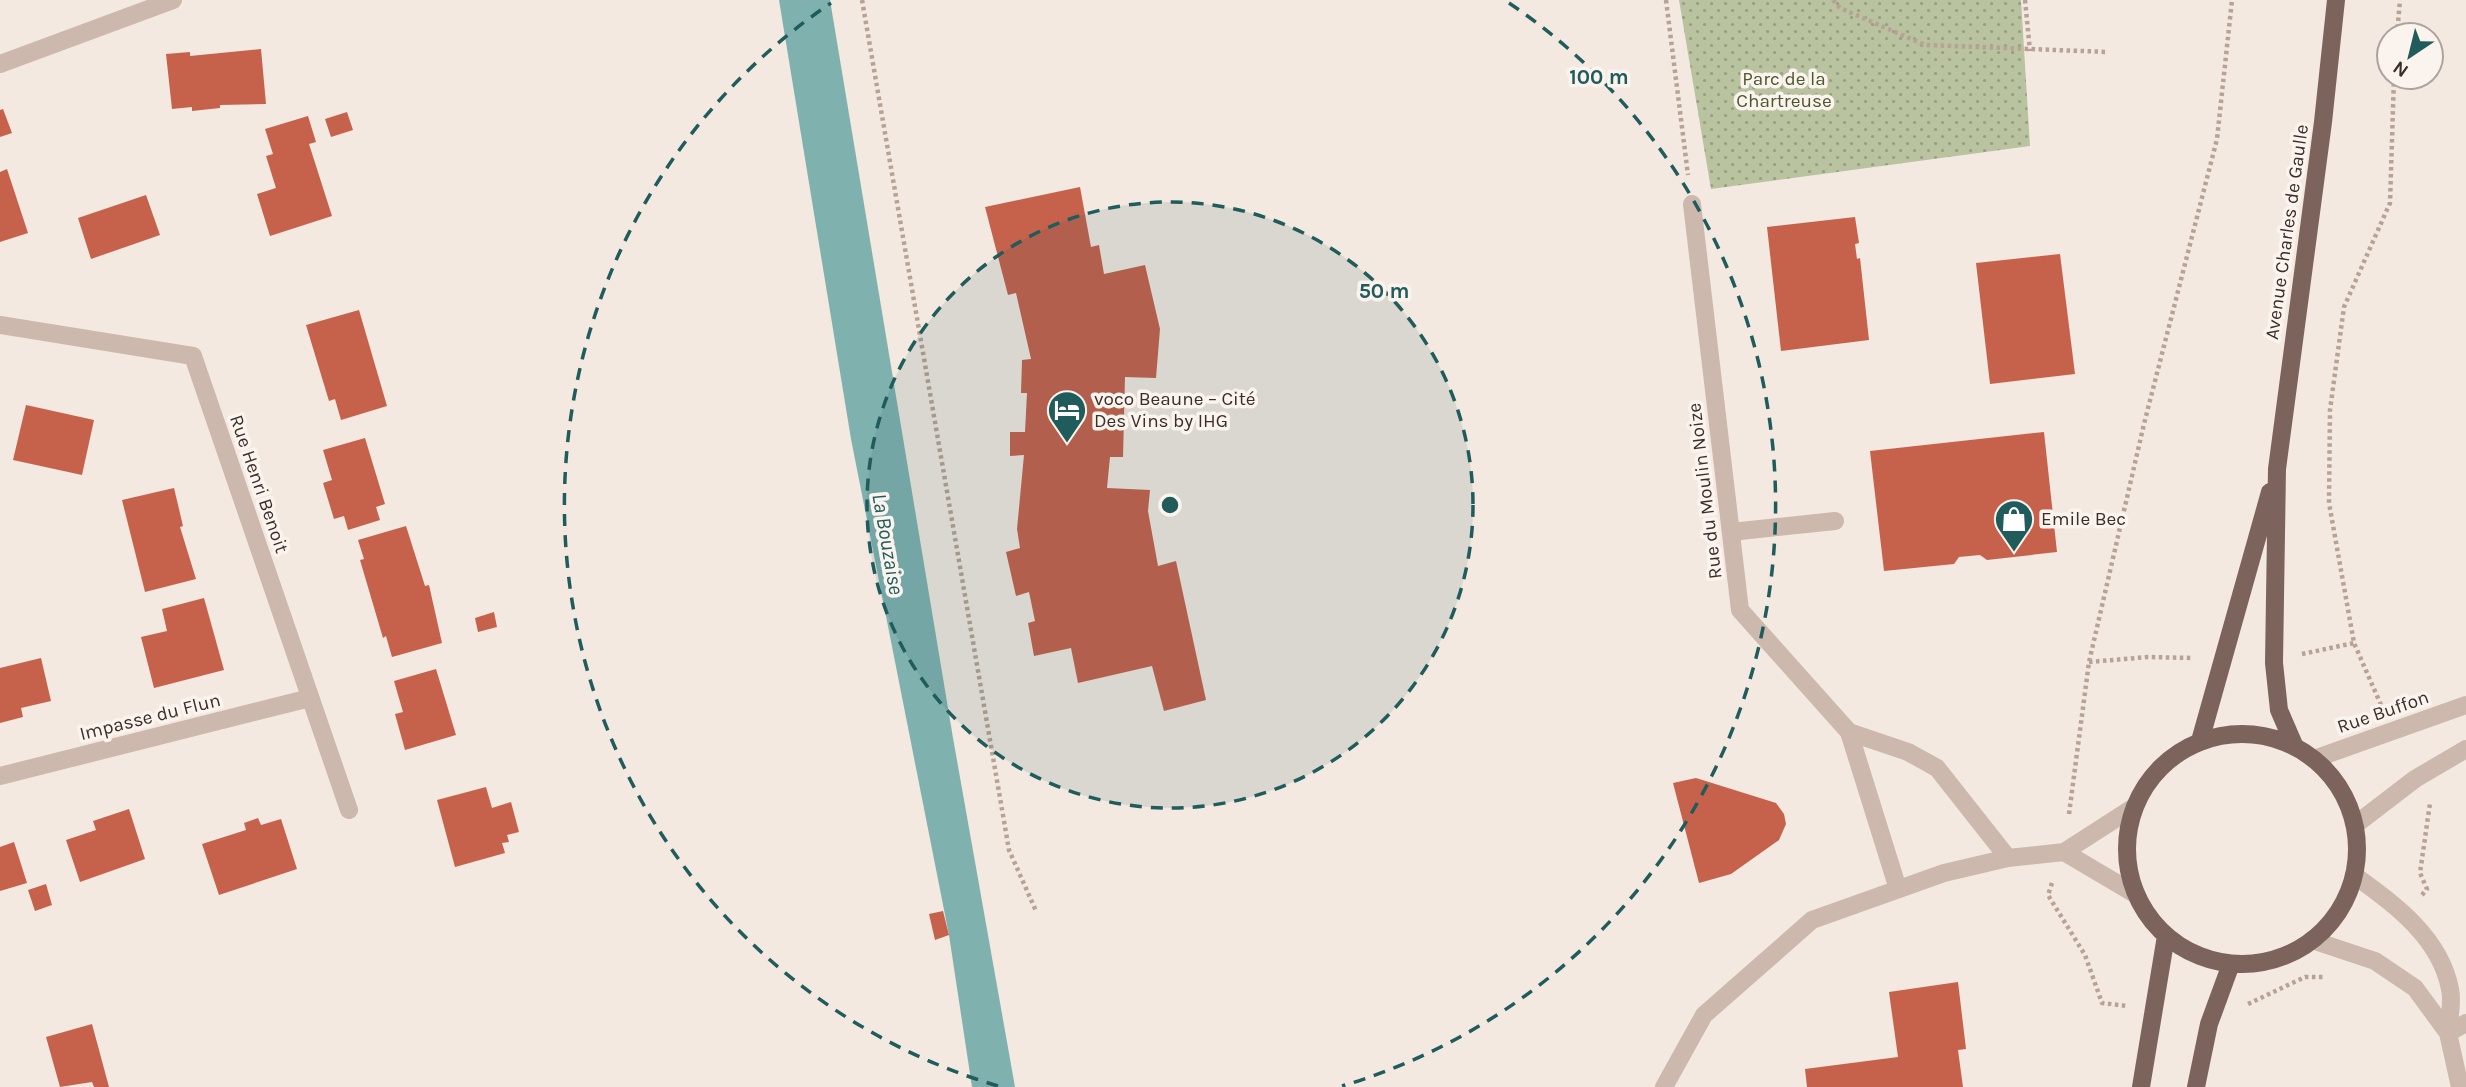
<svg xmlns="http://www.w3.org/2000/svg" width="2466" height="1087" font-family="Karla,sans-serif">
	<style>
		.park { fill: url(#park-dots) }
		.water { fill: #7fb1af }
		.building { fill: #c6614c }
		.lines { fill: none; stroke-linecap: round; stroke-linejoin: round }
		.path { stroke: #b8a296; stroke-width: 4.5; stroke-dasharray: 3.5 3.5; stroke-linecap: butt }
		.lane { stroke: #ccb8ac; stroke-width: 18 }
		.street { stroke: #ccb8ac; stroke-width: 18 }
		.primary { stroke: #7c645c; stroke-width: 18 }
		.ring { fill: none; stroke: #205c5c; stroke-width: 3.5; stroke-dasharray: 12 9 }
		.labels { text-anchor: middle; dominant-baseline: central; stroke-width: 7; stroke-linejoin: round; paint-order: stroke }
		.park-label { font-size: 19px; fill: #4c582e; stroke: #fbf3ed }
		.street-label { font-size: 19px; fill: #3a2e2b; stroke: #fbf3ed }
		.poi-label { font-size: 19px; fill: #3a2e2b; stroke: #fbf3ed; text-anchor: start }
		.water-label { font-size: 21px; font-style: italic; fill: #205c5c; stroke: #fbf3ed }
		.centre { fill: #205c5c; stroke: #fbf3ed; stroke-width: 3.5 }
		.ring-label { font-size: 21px; text-anchor: middle; font-weight: bold; fill: #205c5c; stroke: #fbf3ed; stroke-width: 7; stroke-linejoin: round; paint-order: stroke }
	</style>
	<defs>
		<pattern id="park-dots" width="8" height="8" patternUnits="userSpaceOnUse" patternTransform="scale(1.75)"><rect width="8" height="8" fill="#b9c3a0"/><path d="M2 2h.1M6 6h.1" fill="none" stroke="#979f83" stroke-width="1.8" stroke-linecap="round"/></pattern>
	</defs>
	<rect width="100%" height="100%" fill="#f3e9e0"/>
	<!-- park -->
	<path class="park" d="M1679 0H2021L2030 146 1711 189Z"/>
	<!-- water -->
	<path class="water" d="M779 0H830L953 738 1015 1087H972L949 935 851 439Z"/>
	<!-- building -->
	<path class="building" d="M261 49 266 104 220 105V108L192 111V107L172 109 166 54 190 52V56Z
		M3 109 12 133 0 137V110Z
		M347 112 353 130 331 137 325 119Z
		M308 116 316 142 309 144 332 216 270 236 257 194 276 188 266 156 273 154 265 129Z
		M7 169 28 233 0 242V172Z
		M1080 187 1091 247 1099 245 1104 274 1145 265 1160 329 1156 378 1125 377 1123 457H1110L1107 488 1150 490 1148 511 1158 566 1176 561 1206 700 1164 711 1152 666 1078 683 1071 648 1034 656 1028 623 1035 621 1029 592 1016 596 1006 552 1020 548 1017 529 1024 455 1010 456V432H1025L1027 393H1021L1022 360 1031 359 1016 293 1008 295 985 207Z
		M146 195 160 235 91 259 78 218Z
		M1855 217 1859 243 1855 244 1857 259 1860 258 1869 340 1781 351 1767 227Z
		M2060 254 2075 374 1990 384 1976 263Z
		M359 310 387 406 341 420 335 399 329 401 306 325Z
		M26 405 94 420 82 475 13 460Z
		M2044 432 2057 552 1987 560 1980 555 1959 557 1954 564 1884 571 1870 451Z
		M365 438 385 504 376 507 380 520 348 530 344 516 334 519 323 483 332 480 323 450Z
		M174 488 183 526 180 527 196 579 145 592 122 500Z
		M406 526 425 586 429 585 442 643 392 657 386 636 383 638 360 560 364 559 358 540Z
		M204 598 224 670 154 688 141 637 167 631 162 609Z
		M494 612 497 627 478 632 475 618Z
		M41 658 51 701 21 708 23 717 0 723V668Z
		M436 669 456 735 405 750 395 714 403 712 394 681Z
		M1696 778 1776 803 1784 814 1786 824 1779 840 1731 874 1699 883 1673 783Z
		M486 787 492 808 511 802 519 832 507 835 509 842 502 843 505 853 455 867 437 800Z
		M129 809 145 859 80 882 66 840 96 830 93 821Z
		M258 818 261 825 281 819 297 869 219 895 202 844 246 830 244 823Z
		M14 842 27 883 0 891V847Z
		M46 884 52 905 35 911 28 890Z
		M943 911 949 935 935 940 929 914Z
		M1958 982 1966 1049 1958 1050 1963 1087H1807L1805 1069 1898 1057 1889 992Z
		M92 1024 109 1087H94L92 1082 60 1087 46 1037Z"/>
	<g class="lines">
		<!-- path -->
		<path class="path" d="M862 0 1009 850 1036 911
			M1666 0 1688 175
			M1833 0 1840 8 1925 45 2108 52
			M2025 0 2030 51
			M2397 35 2400 0
			M2302 654 2354 643
			M2089 662 2148 657 2193 658
			M2381 705 2354 643 2329 503 2330 410 2344 307 2390 203 2394 77
			M2069 814 2089 662 2144 424 2217 139 2232 0
			M2052 883 2048 895 2085 955 2102 1003 2127 1006
			M2422 895 2427 889 2420 873 2430 803
			M2248 1004 2305 977H2324"/>
		<!-- lane -->
		<path class="lane" d="M1731 532 1835 521
			M2448 1033 2466 1023"/>
		<!-- street -->
		<path class="street" d="M0 64 173 0
			M1692 204 1740 610 1849 732
			M0 325 193 356 349 810
			M2314 759 2466 705
			M0 776 310 698
			M2134 807 2064 852 2135 894
			M2355 825 2415 779 2466 749
			M1898 889 1849 732 1908 752 1937 768 2008 858
			M2312 940 2375 961 2415 988 2448 1033C2449 1019 2453 1003 2450 989 2440 937 2395 905 2354 875
			M2448 1033 2460 1087
			M1664 1087 1704 1015 1812 920 1944 873 2008 858 2064 852"/>
		<!-- primary -->
		<path class="primary" d="M2127 849a115 115 0 1 1 230 0a115 115 0 1 1-230 0Z
			M2200 741 2270 492
			M2295 747 2279 710 2274 663 2277 469 2323 122 2336 0
			M2141 1087 2166 936
			M2196 1087 2209 1024 2231 964"/>
	</g>
	<!-- distance rings -->
	<circle cx="1170" cy="505" r="303" fill="#205c5c" fill-opacity=".12"/>
	<g class="ring">
		<circle cx="1170" cy="505" r="303"/>
		<path d="M998 1086A606 606 0 0 1 831 3M1509 3A606 606 0 0 1 1342 1086"/>
	</g>
	<!-- icons -->
	<defs>
		<g id="hotel-pin" transform="scale(2.0125)"><path d="M0 17L-7.5 6A9.5 9.5 0 1 1 7.5 6Z" fill="#205c5c" stroke="#fbf3ed"/><path d="M-6-4.5h1.5V1H6V5H4.5V3h-9V5H-6ZM-4 0a1.8 1.8 0 1 1 3.6 0ZM.5 0V-2.5h3Q6-2.5 6 0Z" fill="#fff"/></g>
		<g id="shop-pin" transform="scale(2.0125)"><path d="M0 17L-7.5 6A9.5 9.5 0 1 1 7.5 6Z" fill="#205c5c" stroke="#fbf3ed"/><path d="M-5-2.5h2.3a2.7 3.5 0 0 1 5.4 0H5L5.5 6h-11ZM-1.5-2.5h3a1.5 2.3 0 0 0-3 0Z" fill="#fff"/></g>
	</defs>
	<g fill-rule="evenodd">
		<use href="#hotel-pin" x="1067" y="410"/>
		<use href="#shop-pin" x="2014" y="519"/>
	</g>
	<g class="labels">
		<!-- park labels -->
		<g class="park-label">
			<text x="1784" y="79">Parc de la<tspan x="1784" dy="22">Chartreuse</tspan></text>
		</g>
		<!-- street labels -->
		<g class="street-label">
			<text transform="translate(2287 232) rotate(-82)">Avenue Charles de Gaulle</text>
			<text transform="translate(259 484) rotate(71)">Rue Henri Benoit</text>
			<text transform="translate(1705 491) rotate(-97)">Rue du Moulin Noize</text>
			<text transform="translate(2383 712) rotate(-19)">Rue Buffon</text>
			<text transform="translate(150 717) rotate(-14)">Impasse du Flun</text>
		</g>
		<!-- poi labels -->
		<g class="poi-label">
			<text x="1094" y="399">voco Beaune – Cité<tspan x="1094" dy="22">Des Vins by IHG</tspan></text>
			<text x="2041" y="519">Emile Bec</text>
		</g>
		<!-- water labels -->
		<g class="water-label">
			<text transform="translate(888 544) rotate(80)">La Bouzaise</text>
		</g>
	</g>
	<circle cx="1170" cy="505" r="10" class="centre"/>
	<g class="ring-label">
		<text x="1599" y="84">100 m</text>
		<text x="1384" y="298">50 m</text>
	</g>
	<!-- north arrow -->
	<g transform="translate(2410 56) rotate(215)"><circle r="33" fill="#fbf3ed" stroke="#aea49f" stroke-width="2"/>
	<path d="M0-5L12 26L0 18L-12 26Z" fill="#205c5c"/>
	<text y="-10" font-size="19" font-weight="bold" text-anchor="middle" fill="#3a2e2b">N</text>
	</g>
</svg>
